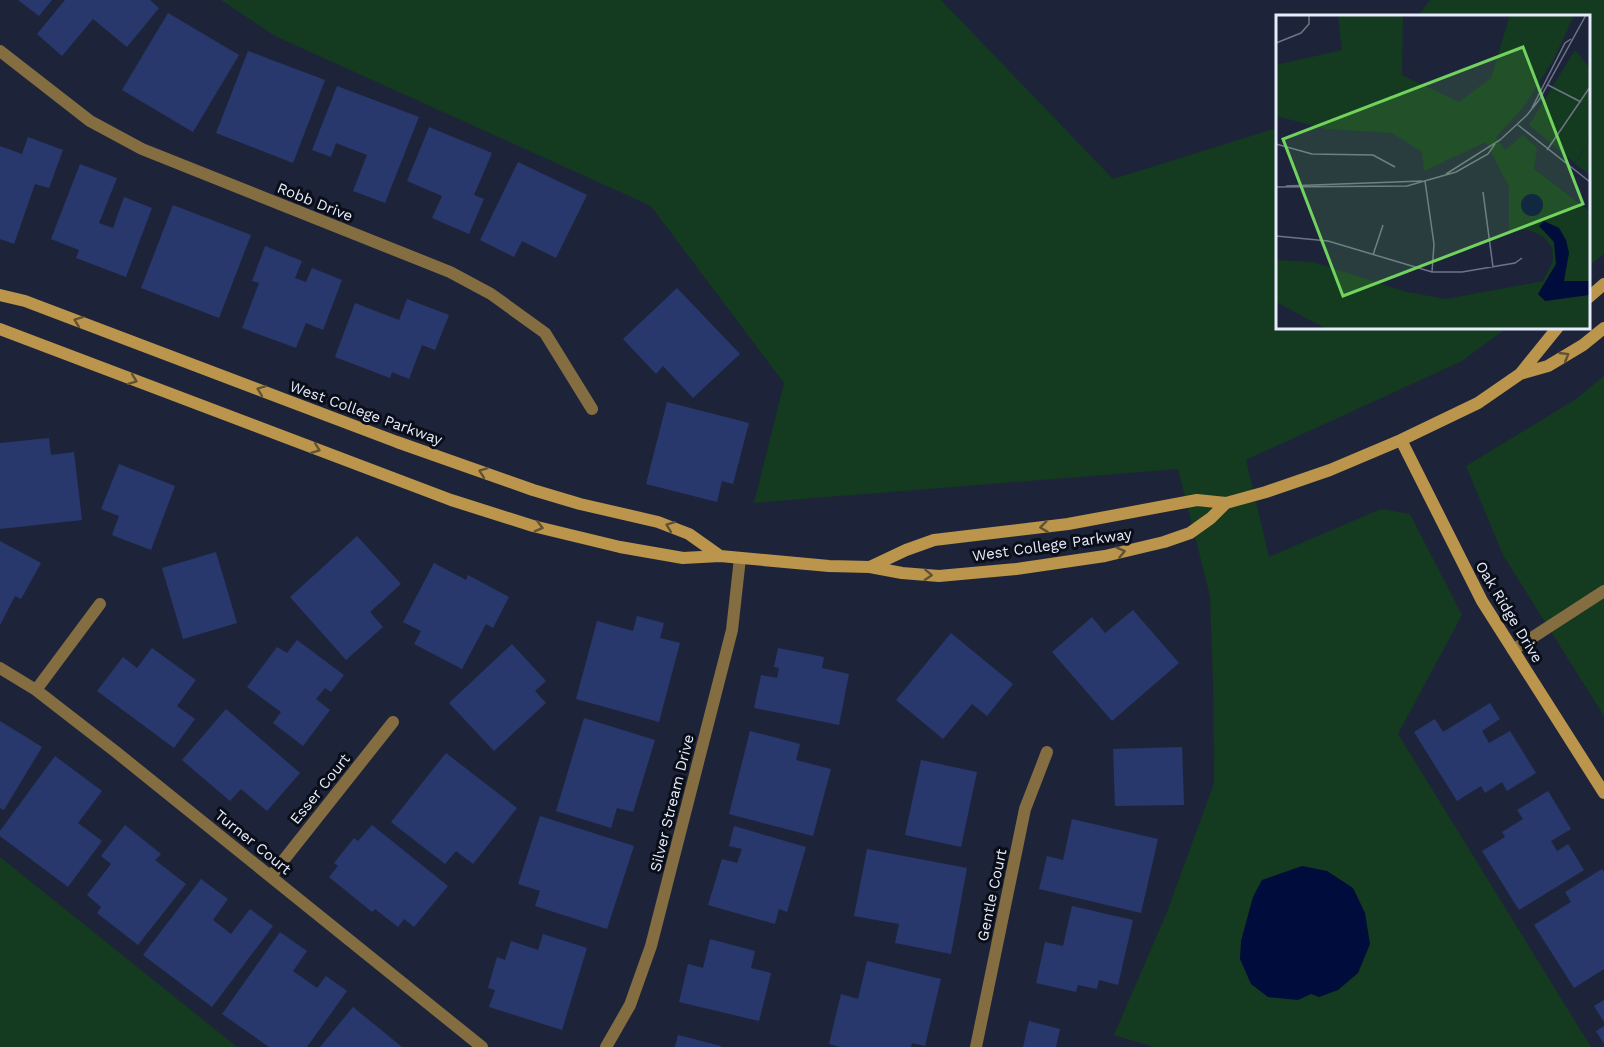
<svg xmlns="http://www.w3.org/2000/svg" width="1604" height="1047" font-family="'Work Sans',sans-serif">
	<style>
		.green { fill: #143a1f }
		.water { fill: #000c3b }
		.building { fill: #28386c }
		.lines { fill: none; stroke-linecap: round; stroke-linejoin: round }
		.lane { stroke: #846d40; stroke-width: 12 }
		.street { stroke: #846d40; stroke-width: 12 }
		.secondary { stroke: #ba954b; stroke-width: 12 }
		.oneway { stroke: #625232 }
		.labels { text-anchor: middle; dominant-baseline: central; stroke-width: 6; stroke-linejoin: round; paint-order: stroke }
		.street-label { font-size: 15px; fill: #e6ecfb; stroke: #0a0e18 }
		.inset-road { fill: none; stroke: #6d7487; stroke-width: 1.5 }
		.view { fill: #71d35e; fill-opacity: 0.15; stroke: #71d35e; stroke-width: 3 }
		.inset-edge { fill: none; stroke: #e6ecfb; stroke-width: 3 }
	</style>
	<rect width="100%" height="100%" fill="#1d243a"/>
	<!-- green -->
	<path class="green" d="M221 0H941L1113 179 1277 128V327H1508L1462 361 1246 460 1269 557 1381 509 1410 514 1462 615 1398 734 1591 1047H1154L1114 1035 1167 912 1214 783 1213 680 1210 596 1178 469 754 503 784 383 651 206 275 36Z
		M1430 0H1604V254L1588 267V16H1418Z
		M1604 376V716L1503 555 1466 466 1576 399Z
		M0 857 237 1047H0Z"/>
	<!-- water -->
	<path class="water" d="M1302 866 1327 871 1353 888 1365 913 1370 944 1358 973 1338 990 1319 997 1311 994 1298 1000 1268 997 1251 984 1240 959 1241 941 1253 897 1262 880Z"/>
	<!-- building -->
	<path class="building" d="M18 0H52L39 16Z
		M65 0H150L159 8 127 47 93 19 62 56 37 34Z
		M168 13 239 55 193 132 122 90Z
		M248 51 325 80 293 163 216 133Z
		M337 86 419 117 385 203 353 191 367 155 336 143 331 157 312 150Z
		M429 127 492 153 474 195 484 199 469 234 432 218 442 196 407 181Z
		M28 137 63 150 49 188 35 184 14 244 0 239V146L22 154Z
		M518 162 587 195 556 258 522 241 514 257 480 240Z
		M80 164 117 178 99 223 113 228 124 197 152 208 126 277 76 258 79 250 51 239Z
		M173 205 251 235 219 318 141 288Z
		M265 246 302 261 295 278 306 282 312 268 342 280 323 330 306 323 296 348 242 328 259 283 252 281Z
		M677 288 740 354 693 398 663 366 656 374 623 339Z
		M407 299 449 315 435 350 422 345 409 379 392 372 390 378 335 357 355 303 399 320Z
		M667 402 749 423 733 484 722 481 717 502 646 484Z
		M49 438 51 455 74 452 82 520 0 529V443Z
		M119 464 175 486 151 550 112 535 119 516 101 509Z
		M357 536 401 584 370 612 383 627 346 660 290 597Z
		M0 541 41 563 21 599 15 596 0 625Z
		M216 552 237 623 183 639 162 568Z
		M434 563 466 580 468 575 509 597 493 628 486 624 462 669 414 644 421 631 403 622Z
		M1133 610 1179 663 1112 721 1052 652 1092 617 1105 633Z
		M637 616 664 623 660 638 680 643 659 722 576 699 597 621 633 631Z
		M951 633 1013 684 987 716 972 704 943 739 896 700Z
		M297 640 344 675 331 692 325 688 316 699 330 710 303 746 273 723 281 712 247 687 277 647 287 653Z
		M512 644 546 681 535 691 546 703 494 751 449 703Z
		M152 648 196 680 177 706 195 719 174 748 97 691 123 657 137 668Z
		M778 648 824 657 822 668 849 674 839 725 754 708 761 675 777 678 779 668 774 667Z
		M1490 703 1500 719 1482 731 1489 743 1510 731 1536 773 1507 791 1502 782 1485 793 1481 786 1457 801 1414 732 1435 719 1443 732Z
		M226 709 300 773 267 811 241 789 230 801 182 760Z
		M584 718 655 740 633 812 617 808 611 828 556 811Z
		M0 721 42 747 4 810 0 808Z
		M750 731 800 744 796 760 831 769 813 836 729 814Z
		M1182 747 1184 805 1115 806 1113 749Z
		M446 753 517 808 473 864 456 851 445 864 391 822Z
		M55 756 102 791 78 823 102 841 68 887 0 836V831Z
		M921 760 977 772 961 847 905 835Z
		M1548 791 1571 829 1551 841 1557 851 1568 844 1584 870 1519 910 1482 851 1505 837 1502 832 1523 819 1517 810Z
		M540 816 634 846 607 929 535 906 540 891 518 884Z
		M1072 819 1158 839 1141 913 1039 889 1047 856 1063 860Z
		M125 825 161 854 155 860 186 884 138 945 97 913 101 907 87 895 111 864 101 856Z
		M372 825 448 886 414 927 404 919 398 927 375 909 372 912 329 877 338 866 334 863 354 838 358 841Z
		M734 826 806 847 787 912 779 909 775 924 708 905 722 859 737 863 742 849 729 846Z
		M867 849 967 868 951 954 895 943 899 924 854 916Z
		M1602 869 1604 872V969L1574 988 1534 925 1571 902 1565 892Z
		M201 879 228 899 213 920 231 934 250 909 273 926 212 1007 143 955Z
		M1072 906 1133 920 1118 985 1099 980 1097 989 1078 985 1076 992 1036 983 1045 942 1063 946Z
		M280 932 307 951 293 971 317 988 326 976 347 991 307 1047H269L222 1014Z
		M543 934 587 948 562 1030 489 1007 495 990 488 988 497 957 505 960 511 941 538 950Z
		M710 939 755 951 751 968 771 973 759 1021 679 1002 688 964 703 968Z
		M867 961 941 979 925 1046 912 1043 911 1047H840L829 1044 841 994 858 999Z
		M1604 1000V1022L1594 1006Z
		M353 1007 402 1047H320Z
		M1029 1021 1060 1029 1056 1047H1023Z
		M1604 1026V1044L1596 1031Z
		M678 1035 721 1046V1047H675Z"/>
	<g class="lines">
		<!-- lane -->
		<path class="lane" d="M1513 650 1604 591"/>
		<!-- street -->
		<path class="street" d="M0 51 90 121 142 149 450 272 491 294 545 333 592 409
			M0 668 36 690 116 752 482 1047
			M36 690 100 604
			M271 876 393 722
			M606 1047 630 1005 651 946 732 630 740 558
			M976 1047 1025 809 1047 752"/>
		<!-- secondary -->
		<path class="secondary" d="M0 295 25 301 397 442 533 490 580 504 658 522 689 534 720 556
			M1588 298 1604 284
			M0 329 451 500 533 526 620 547 683 558 720 556 829 566 870 567 902 573 939 576 1016 569 1105 556 1164 542 1190 533 1211 518 1226 503
			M1520 374 1558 327
			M1401 440 1482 601 1604 793
			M870 567 906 550 934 540 1068 524 1197 500 1226 503 1266 492 1330 470 1401 440 1478 403 1520 374 1548 366 1583 345 1604 328"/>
	</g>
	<!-- one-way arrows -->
	<defs><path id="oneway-chevron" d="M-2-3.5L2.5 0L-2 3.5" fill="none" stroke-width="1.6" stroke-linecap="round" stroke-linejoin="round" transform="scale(1.5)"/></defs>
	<g class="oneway">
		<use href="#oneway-chevron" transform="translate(78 321) rotate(-159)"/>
		<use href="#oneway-chevron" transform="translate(1565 356) rotate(-31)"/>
		<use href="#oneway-chevron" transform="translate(133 380) rotate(21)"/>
		<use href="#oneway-chevron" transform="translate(261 390) rotate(-159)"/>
		<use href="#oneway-chevron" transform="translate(316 449) rotate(21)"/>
		<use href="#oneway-chevron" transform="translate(483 472) rotate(-160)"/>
		<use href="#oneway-chevron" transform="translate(670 526) rotate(-159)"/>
		<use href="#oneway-chevron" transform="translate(539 527) rotate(15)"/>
		<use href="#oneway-chevron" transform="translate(1044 527) rotate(173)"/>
		<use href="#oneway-chevron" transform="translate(1121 552) rotate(-13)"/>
		<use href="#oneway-chevron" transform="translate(928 575) rotate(3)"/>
	</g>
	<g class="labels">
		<!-- street labels -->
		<g class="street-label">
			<text transform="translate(315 202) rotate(22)">Robb Drive</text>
			<text transform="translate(366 413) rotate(20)">West College Parkway</text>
			<text transform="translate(1052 545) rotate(-8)">West College Parkway</text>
			<text transform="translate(1509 612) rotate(59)">Oak Ridge Drive</text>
			<text transform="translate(320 789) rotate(-51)">Esser Court</text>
			<text transform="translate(672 803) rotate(-76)">Silver Stream Drive</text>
			<text transform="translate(253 842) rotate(39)">Turner Court</text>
			<text transform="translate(992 895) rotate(-78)">Gentle Court</text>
		</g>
	</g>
	<!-- overview -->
	<g transform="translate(1276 15)">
		<rect width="314" height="314" fill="#1d243a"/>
		<path d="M62 0H127L126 60 183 87 215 63 234 0H298L278 44 246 94 220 122 229 135 247 120 261 133 258 154 313 196V313H49L0 287V245L37 247 131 277 170 284 267 266 277 246 276 232 268 222 253 215H233V172L210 127 148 156 146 137 116 118 50 114 0 101V50L66 35ZM299 35 313 52 314 123 299 148 253 110ZM313 125H314L313 159 299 149Z" fill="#143a1f"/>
		<path d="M245 190a11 11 0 1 1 22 0a11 11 0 1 1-22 0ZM268 206 283 213 290 225 293 238 288 266H313V280L269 286 262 279 280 249 278 227 263 211Z" fill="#000c3b"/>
		<path class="inset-road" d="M0 28 25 18 33 9V0M272 70 305 87M256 93 289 28 295 24M242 110 314 167M0 129 36 139 97 140 119 152M271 135 314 72M170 159 224 125 251 100 263 85 310 0M149 166 158 229 156 257M10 171 146 166M0 172 131 171 180 157 212 139 219 129M207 177 217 252M0 221 52 226 156 257H186L239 248 246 243M97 240 107 210"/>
		<path class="view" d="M247 32 307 189 67 281 7 124Z"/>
		<rect width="314" height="314" class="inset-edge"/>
	</g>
</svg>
